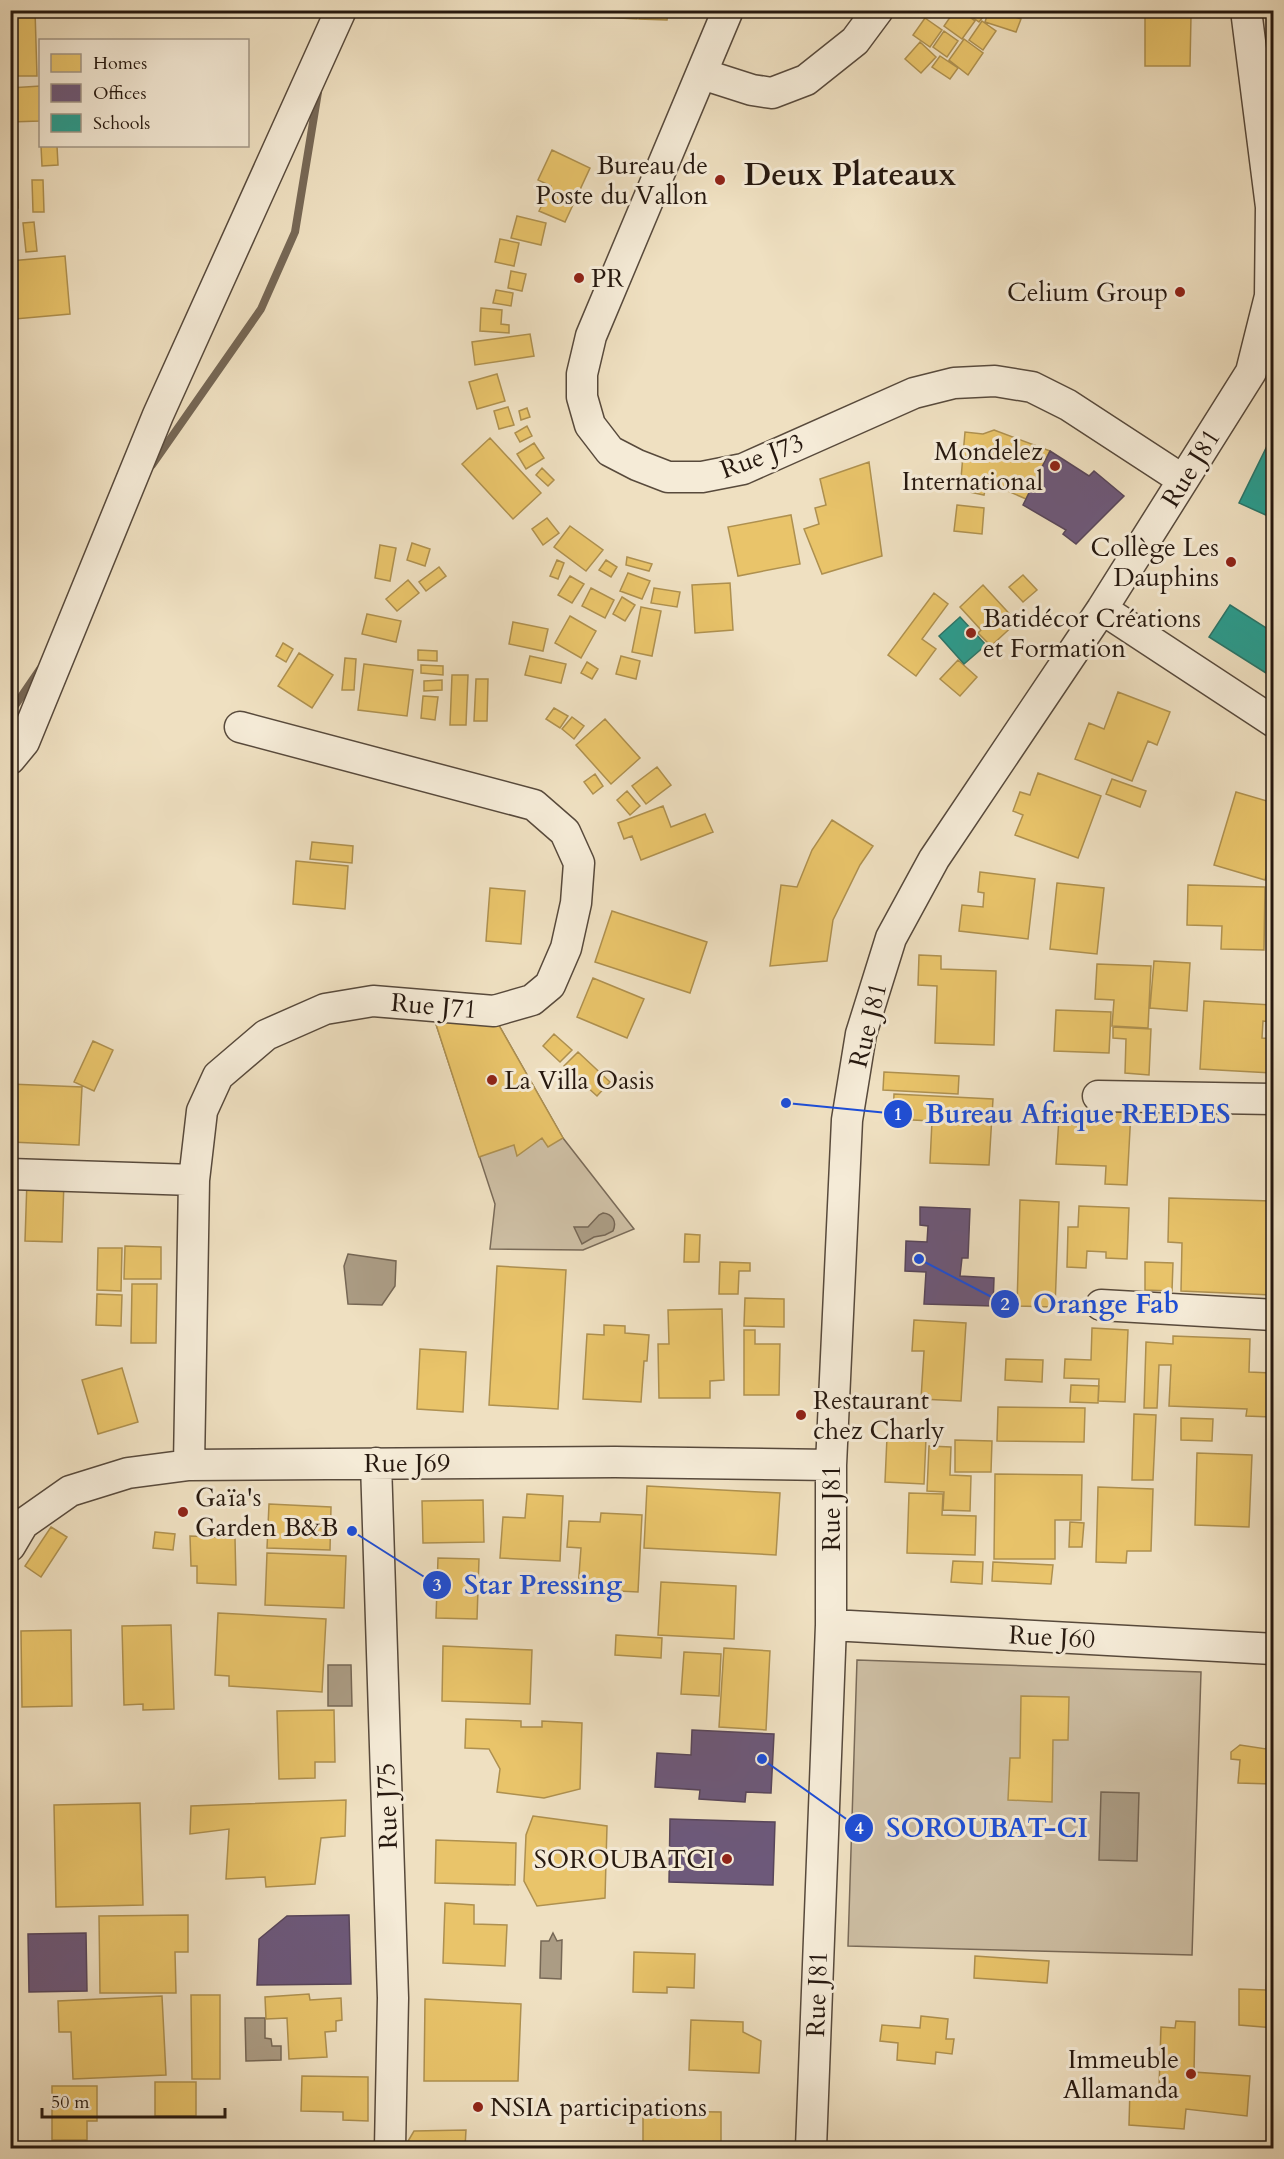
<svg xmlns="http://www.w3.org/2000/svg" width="1284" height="2159" font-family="Cardo,serif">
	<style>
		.green { fill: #cdbea3; stroke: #7a6b59; stroke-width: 1.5 }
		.water { fill: #ab9c84; stroke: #766755; stroke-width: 1.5 }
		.homes { fill: #e9c46a; stroke: #ae904f; stroke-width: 1.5 }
		.offices { fill: #6d597a; stroke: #58465a; stroke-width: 1.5 }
		.schools { fill: #2a9d8f; stroke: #297569; stroke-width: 1.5 }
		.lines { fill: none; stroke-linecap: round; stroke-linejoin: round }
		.stream { stroke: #766755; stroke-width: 8 }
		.minor-casing { stroke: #584a3c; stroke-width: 33 }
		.minor { stroke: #f5ebd7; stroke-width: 30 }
		.poi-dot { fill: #8f2418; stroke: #f5ebd7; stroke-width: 2 }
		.labels { text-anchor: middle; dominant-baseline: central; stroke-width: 6; stroke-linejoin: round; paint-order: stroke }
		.poi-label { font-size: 26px; fill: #26180f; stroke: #f5ebd7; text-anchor: end }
		.street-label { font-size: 26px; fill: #26180f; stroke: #f5ebd7 }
		.district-label { font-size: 32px; font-weight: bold; fill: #26180f; stroke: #f5ebd7 }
		.leader { fill: none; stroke: #1d4ed8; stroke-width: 2 }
		.callout-dot { fill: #1d4ed8; stroke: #f5ebd7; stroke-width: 2 }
		.mark-label { font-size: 18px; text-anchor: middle; font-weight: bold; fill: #fff }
		.callout-label { font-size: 27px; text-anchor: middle; font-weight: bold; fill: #1d4ed8; stroke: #f5ebd7; stroke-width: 6; stroke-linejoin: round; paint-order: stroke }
	</style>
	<rect width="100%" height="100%" fill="#efe0c1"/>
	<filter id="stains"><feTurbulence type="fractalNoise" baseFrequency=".00333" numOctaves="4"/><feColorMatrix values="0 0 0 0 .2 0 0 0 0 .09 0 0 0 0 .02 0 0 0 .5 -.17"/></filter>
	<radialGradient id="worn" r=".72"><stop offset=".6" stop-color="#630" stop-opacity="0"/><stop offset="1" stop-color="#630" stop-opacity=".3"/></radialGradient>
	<!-- green -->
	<path class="green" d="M433 1015 497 1022 563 1138 634 1229 583 1250 490 1249 495 1204Z
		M857 1660 1201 1672 1192 1955 848 1946Z"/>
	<!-- water -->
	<path class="water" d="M603 1213C613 1214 617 1222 613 1231L605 1235 594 1237 582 1244 574 1227H588L599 1215Z
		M348 1254 396 1261 395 1286 382 1305 348 1304 344 1266Z
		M328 1665H351L352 1706H328Z
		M1101 1792 1139 1793 1137 1861 1099 1860Z
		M553 1933 557 1941 562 1940 561 1979 540 1978 541 1941H549Z
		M245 2018H265V2038L271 2039 272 2046H281V2060L246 2061Z"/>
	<!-- homes -->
	<path class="homes" d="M10 10H35L37 76H10Z
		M601 10H638L637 19 601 17Z
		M641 10H668L667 20 639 19Z
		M955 10H960L975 21 962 39 944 26Z
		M983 10 986 13 979 22 964 11Z
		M989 10H995L1021 19 1016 32 985 22Z
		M1145 10H1183V15L1191 16 1190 66H1145Z
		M925 18 942 30 930 47 913 35Z
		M982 21 996 31 983 50 969 40Z
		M944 31 958 41 947 57 933 47Z
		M964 39 983 53 968 75 949 60Z
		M920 42 936 57 921 73 905 59Z
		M940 56 958 68 950 79 932 67Z
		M40 86V121L10 122V88Z
		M10 127H15L18 208H10Z
		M41 146H57L58 165 42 166Z
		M552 150 590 168 565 222 539 211 551 186 538 180Z
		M32 180H43L44 212H33Z
		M517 216 546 223 541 245 511 238Z
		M34 222 37 251 26 252 23 223Z
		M500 239 519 243 514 266 495 262Z
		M65 256 70 314 15 319 10 261Z
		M511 271 526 274 522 291 508 288Z
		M496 290 513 293 511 306 493 303Z
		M481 308 502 310 501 324 509 325V333L480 331Z
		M530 334 534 356 475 365 472 342Z
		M497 374 505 401 477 409 469 382Z
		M508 407 514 425 499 429 494 411Z
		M527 408 530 417 521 420 519 411Z
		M527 426 532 436 520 442 515 433Z
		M994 430 1050 451 1026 499 987 482 984 495 960 490 965 432 983 434Z
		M490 438 541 493 513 519 462 464Z
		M534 443 544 458 526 469 517 454Z
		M869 462 882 556 822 574 804 529 819 524 815 508 826 505 820 479Z
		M542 468 554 480 548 486 536 475Z
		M957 505 984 508 982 534 954 531Z
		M791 515 800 564 738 576 728 527Z
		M547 518 559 533 543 545 532 529Z
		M570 526 603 550 586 571 554 547Z
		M412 543 430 549 425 566 407 560Z
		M380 545 396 548 390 581 375 578Z
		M627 557 652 564 649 571 626 565Z
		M557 560 564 563 558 579 550 576Z
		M606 560 617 567 611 577 599 570Z
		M439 567 446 576 426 591 419 582Z
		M628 573 650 581 642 599 620 591Z
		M1023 575 1037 590 1023 602 1009 587Z
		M570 576 584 584 572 603 558 595Z
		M408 580 419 593 397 611 386 599Z
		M730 583 733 630 695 633 692 585Z
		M983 585 1017 622 991 646 978 633 981 630 960 607Z
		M591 588 614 600 605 618 582 606Z
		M654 588 680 592 677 607 651 603Z
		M934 593 948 604 922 639 936 649 916 676 888 655Z
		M622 597 635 605 625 621 613 614Z
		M641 607 661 611 652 656 632 652Z
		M367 614 401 621 396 642 362 634Z
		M570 616 596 631 581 658 555 643Z
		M513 622 548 629 543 651 509 644Z
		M283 643 293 649 286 662 276 656Z
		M418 650 437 651V661L418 660Z
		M299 653 333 675 312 708 278 686Z
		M530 656 566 664 561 683 525 675Z
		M621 656 640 661 636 679 616 674Z
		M345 658 356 659 354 690H342Z
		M958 660 977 677 960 696 940 679Z
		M587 662 598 669 592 679 581 673Z
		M364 664 413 670 407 716 358 710Z
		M421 665 443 666V675L421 673Z
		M452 675H468L466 725H450Z
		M476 679H488L487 721H474Z
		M442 680V690L424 691V681Z
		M1118 692 1170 712 1157 745 1148 741 1132 781 1075 759 1089 723 1104 729Z
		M423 696 438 697 435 720 421 718Z
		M554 708 568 716 560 728 546 719Z
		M572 717 584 726 574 739 562 729Z
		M605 719 640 758 611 784 576 745Z
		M657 767 671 785 646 804 632 786Z
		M1038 773 1101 796 1078 858 1015 835 1023 815 1013 811 1020 792 1030 795Z
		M595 774 603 786 593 794 584 782Z
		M1112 779 1146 791 1140 807 1106 794Z
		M627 791 640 806 630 815 617 800Z
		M1236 792 1274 803V863L1270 862 1265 880 1214 865Z
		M663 806 671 827 705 814 713 832 641 860 632 836 624 839 618 823Z
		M832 820 873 846 860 865 833 920 827 961 770 966 781 885 797 887 812 850Z
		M312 842 353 846 352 863 310 859Z
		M296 861 348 866 345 909 293 904Z
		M980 872 1035 879 1028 939 959 931 962 905 983 907 984 893 978 892Z
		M1057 883 1104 888 1097 954 1050 949Z
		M1188 885 1265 887 1264 950 1221 949 1222 926 1187 925Z
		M490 888 525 891 521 944 486 941Z
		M612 911 707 942 690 993 595 962Z
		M919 955 941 956V969L996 971 994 1045 935 1043 937 986 918 985Z
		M1154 961 1190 963 1187 1011 1150 1008Z
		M1097 964 1151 966 1148 1028 1112 1026 1114 1000 1095 999Z
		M593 978 644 999 627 1038 577 1017Z
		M1204 1001 1274 1005 1273 1022 1263 1021 1262 1038 1274 1039V1073L1200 1069Z
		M1056 1010 1111 1012 1109 1053 1054 1051Z
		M433 1015 497 1022 563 1138 548 1147 542 1138 517 1156 514 1145 479 1157Z
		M1113 1027 1151 1029 1149 1075 1125 1073 1126 1039 1113 1038Z
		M554 1034 572 1050 560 1062 543 1046Z
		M93 1041 113 1050 94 1091 74 1082Z
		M578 1052 610 1082 597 1096 564 1066Z
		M884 1072 959 1076 958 1094 883 1090Z
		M10 1084 82 1087 79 1145 10 1142Z
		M894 1094 993 1099 989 1165 930 1163 932 1121 893 1119Z
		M1108 1110 1131 1111 1127 1185 1105 1184 1106 1166 1056 1164 1059 1118 1107 1120Z
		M27 1180 64 1181 62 1242 25 1241Z
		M1169 1198 1274 1201V1295L1181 1291 1182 1243 1168 1242Z
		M1020 1200 1059 1202 1055 1307 1017 1306Z
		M1079 1206 1129 1208 1127 1259 1106 1258V1252L1087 1251 1086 1268 1067 1267 1068 1227H1078Z
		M685 1234 700 1235 699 1262H684Z
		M125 1246 161 1247V1279H124Z
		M98 1248H122L121 1291 97 1290Z
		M720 1262 750 1263V1271H739L738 1294H719Z
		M1145 1262 1173 1263 1172 1291 1145 1290Z
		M497 1266 566 1270 558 1409 489 1405Z
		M132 1284H157L156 1343H131Z
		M97 1294 122 1295 121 1326 96 1325Z
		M745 1298 784 1299V1327L744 1326Z
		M722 1309 724 1380 710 1381V1398H659L658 1344H669L668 1310Z
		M914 1320 966 1323 961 1401 921 1399 924 1351H912Z
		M604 1325 625 1326V1333L649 1335 647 1361H644L641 1402 583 1399 587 1334 604 1335Z
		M1092 1328 1128 1330 1125 1402 1098 1401 1099 1379 1064 1378 1065 1359 1091 1360Z
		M744 1330H755V1344H780L779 1395H744Z
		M1173 1336 1250 1339 1249 1372 1274 1373V1417L1246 1416 1247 1409 1169 1406 1171 1365H1159L1157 1408H1144L1146 1342 1173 1344Z
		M420 1349 466 1352 463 1412 417 1409Z
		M1006 1359 1043 1360 1042 1382 1005 1380Z
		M122 1368 138 1422 98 1434 82 1380Z
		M1071 1385 1099 1386 1098 1403 1070 1402Z
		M998 1407 1085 1408 1084 1442 997 1441Z
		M1134 1414 1156 1415 1153 1480H1132Z
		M1181 1418 1213 1419 1212 1441 1181 1440Z
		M887 1437 926 1438 924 1484 885 1482Z
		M955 1440 992 1441 991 1472H955Z
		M929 1446 951 1447 950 1475 971 1476 970 1511 943 1510 944 1492 927 1491Z
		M1197 1453 1252 1455 1249 1527 1195 1525Z
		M995 1474 1082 1475 1081 1520H1055V1559H994Z
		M647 1486 780 1493 776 1555 644 1548Z
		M1098 1487 1153 1489 1151 1551H1127L1126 1563 1096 1562Z
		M909 1493 943 1494 942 1515 976 1516 975 1555 907 1553Z
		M527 1494 563 1496 560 1561 500 1558 503 1517 525 1518Z
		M483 1500 484 1542 423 1543 422 1501Z
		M269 1504 331 1507 330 1550 267 1548Z
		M601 1513 642 1515 638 1592 578 1589 581 1548 567 1547 569 1521 600 1522Z
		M1070 1522 1084 1523 1082 1547H1069Z
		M51 1527 67 1537 41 1577 25 1566Z
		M155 1532 175 1534 173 1550 153 1548Z
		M190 1536 235 1538 236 1585 197 1583V1566H191Z
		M267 1553 346 1556 344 1608 265 1605Z
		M438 1558 479 1559 477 1619 436 1618Z
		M953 1561 983 1562 982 1584 951 1582Z
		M993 1562 1053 1565 1051 1584 992 1581Z
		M661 1582 736 1586 734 1639 658 1635Z
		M218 1613 326 1619 322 1692 229 1686V1676L215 1675Z
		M171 1625 174 1709 143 1710V1704L124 1705 122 1626Z
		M71 1630 72 1706 22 1707 21 1631Z
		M616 1635 662 1638 661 1658 615 1655Z
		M443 1646 532 1650 530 1704 442 1701Z
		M724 1648 770 1651 766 1730 719 1727Z
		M684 1652 721 1654 719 1696 681 1694Z
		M1021 1696 1069 1697 1068 1740H1053L1052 1802 1008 1800 1010 1758H1020Z
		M334 1710 335 1762H315V1778L279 1779 277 1711Z
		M466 1719 521 1721V1727H542V1721L582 1723 580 1789 544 1798 497 1792 500 1769 489 1749 465 1748Z
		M1267 1743H1274V1784L1238 1783 1240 1760 1231 1759V1752L1240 1745 1266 1749Z
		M346 1800 345 1836 321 1838 315 1884 266 1887 265 1877 226 1879 229 1829 190 1834 191 1806Z
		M140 1803 143 1905 56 1907 54 1805Z
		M533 1816 607 1826 605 1898 537 1906 524 1881 526 1835Z
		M436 1840 516 1843 515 1885 435 1883Z
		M445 1903 474 1905V1924L507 1925 505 1966 443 1963Z
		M188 1915V1952H175L176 1993H100L99 1916Z
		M1269 1930H1274V2028L1239 2025V1989L1266 1990Z
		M634 1952 695 1954 694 1988 667 1987V1993L633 1992Z
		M975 1956 1049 1961 1047 1983 974 1978Z
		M309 1994 310 2000 341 1998 342 2020 336 2021V2031L325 2032 327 2057 289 2059 287 2018 266 2019 265 1997Z
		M191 1995H220V2079H192Z
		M162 1996 166 2075 73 2079 71 2032H59L58 2001Z
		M425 1999 521 2004 518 2081H424Z
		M921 2016 948 2019 946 2039H954L952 2054 936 2052 935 2064 897 2060 898 2043 880 2041 882 2025 920 2028Z
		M691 2020 743 2022V2032L761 2041 759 2073 689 2070Z
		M1176 2021 1195 2022 1194 2072 1250 2076 1247 2116 1186 2109 1184 2129 1129 2125 1130 2088H1159L1161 2027 1175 2028Z
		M302 2076 368 2077V2121L343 2120V2112L301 2111Z
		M155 2082H196V2116H155Z
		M52 2086H97V2121H87V2140H52Z
		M643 2111 721 2112V2148H643Z
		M466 2130 465 2148H404L414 2131Z"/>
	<!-- offices -->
	<path class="offices" d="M1050 451 1089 476 1094 471 1124 496 1076 544 1063 534 1066 530 1023 505Z
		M920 1207 970 1209 968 1258H962L960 1276 994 1278 993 1306 924 1304 926 1272 905 1271 906 1241 927 1242 928 1226 920 1225Z
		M692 1730 774 1734 771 1793 746 1792 745 1802 699 1799 700 1790 655 1787 657 1753 691 1755Z
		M670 1819 775 1822 773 1885 669 1882Z
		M349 1915 351 1984 257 1985 259 1939 287 1916Z
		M86 1933 87 1991 29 1992 28 1934Z"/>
	<!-- schools -->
	<path class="schools" d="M1274 432V505L1268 516 1239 503Z
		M1230 605 1274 633V678L1209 637Z
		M960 617 986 645 964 664 939 636Z"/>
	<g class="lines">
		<!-- stream -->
		<path class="stream" d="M152 465 261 309 295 232 318 92
			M10 713 40 669"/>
		<!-- minor casing -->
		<g class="minor-casing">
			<path id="minor" d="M728 10 591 336 582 374V397L590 425 610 451 637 465 668 477H702L743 469 914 393 954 383 995 381 1032 387 1068 405 1183 480
				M702 74 752 90 772 93 806 80 855 41 878 10
				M1102 609 1274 722
				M10 759 24 742 158 415 341 10
				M1098 1096 1274 1099
				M10 1174 194 1180
				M1101 1305 1274 1315
				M376 1463 393 1998 390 2148
				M189 1465 194 1180 202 1111 218 1076 266 1035 325 1009 373 1001 494 1011 532 1000 550 985 566 948 576 903 579 863 565 832 534 805 240 727
				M10 1546 23 1524 70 1491 128 1473 189 1465 615 1462 831 1465
				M831 1625 1274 1649
				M811 2148 831 1625V1465L847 1120 861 1034 891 938 934 859 1102 609 1251 372 1270 296 1271 207 1246 10"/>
		</g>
		<!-- minor -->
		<use href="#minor" class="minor"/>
	</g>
	<!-- markers -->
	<g class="poi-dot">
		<circle cx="720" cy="180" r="6"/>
		<circle cx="579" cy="278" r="6"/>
		<circle cx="1180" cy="292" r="6"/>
		<circle cx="1055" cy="466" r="6"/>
		<circle cx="1231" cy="562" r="6"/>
		<circle cx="971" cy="633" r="6"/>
		<circle cx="492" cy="1080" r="6"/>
		<circle cx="801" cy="1415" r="6"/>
		<circle cx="183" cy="1512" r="6"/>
		<circle cx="727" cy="1859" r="6"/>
		<circle cx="1191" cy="2074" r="6"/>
		<circle cx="478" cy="2107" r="6"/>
	</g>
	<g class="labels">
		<!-- poi labels -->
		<g class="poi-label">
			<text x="708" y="165">Bureau de<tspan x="708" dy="30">Poste du Vallon</tspan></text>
			<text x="591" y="278" text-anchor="start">PR</text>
			<text x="1168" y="292">Celium Group</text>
			<text x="1043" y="451">Mondelez<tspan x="1043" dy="30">International</tspan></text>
			<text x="1219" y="547">Collège Les<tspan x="1219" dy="30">Dauphins</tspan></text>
			<text x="983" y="618" text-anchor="start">Batidécor Créations<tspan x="983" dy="30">et Formation</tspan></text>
			<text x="504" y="1080" text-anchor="start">La Villa Oasis</text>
			<text x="813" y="1400" text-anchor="start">Restaurant<tspan x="813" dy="30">chez Charly</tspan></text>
			<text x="195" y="1497" text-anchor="start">Gaïa's<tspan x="195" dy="30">Garden B&amp;B</tspan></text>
			<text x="715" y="1859">SOROUBATCI</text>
			<text x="1179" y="2059">Immeuble<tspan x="1179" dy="30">Allamanda</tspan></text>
			<text x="490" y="2107" text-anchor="start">NSIA participations</text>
		</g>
		<!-- street labels -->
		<g class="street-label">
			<text transform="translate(762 456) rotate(-20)">Rue J73</text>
			<text transform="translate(1191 468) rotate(-58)">Rue J81</text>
			<text transform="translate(434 1006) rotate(5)">Rue J71</text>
			<text transform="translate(868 1025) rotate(-76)">Rue J81</text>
			<text x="407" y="1463">Rue J69</text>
			<text transform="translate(831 1508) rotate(-90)">Rue J81</text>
			<text transform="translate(1052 1637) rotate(3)">Rue J60</text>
			<text transform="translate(387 1806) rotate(-92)">Rue J75</text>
			<text transform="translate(817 1994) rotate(-88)">Rue J81</text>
		</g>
		<!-- district labels -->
		<g class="district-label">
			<text x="850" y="175">Deux Plateaux</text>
		</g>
	</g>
	<!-- callouts -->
	<path class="leader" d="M786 1103L898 1114M919 1259L1005 1304M352 1531L437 1585M762 1759L859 1828"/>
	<g class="callout-dot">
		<circle cx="786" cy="1103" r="6"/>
		<circle cx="919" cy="1259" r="6"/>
		<circle cx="352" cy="1531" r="6"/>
		<circle cx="762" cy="1759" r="6"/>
		<circle cx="898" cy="1114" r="15"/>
		<circle cx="1005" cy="1304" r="15"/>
		<circle cx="437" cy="1585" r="15"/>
		<circle cx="859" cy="1828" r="15"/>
	</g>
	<g class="mark-label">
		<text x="898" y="1120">1</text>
		<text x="1005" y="1310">2</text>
		<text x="437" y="1591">3</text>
		<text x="859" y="1834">4</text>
	</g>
	<g class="callout-label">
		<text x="1078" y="1123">Bureau Afrique REEDES</text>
		<text x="1106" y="1313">Orange Fab</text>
		<text x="543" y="1594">Star Pressing</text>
		<text x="987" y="1837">SOROUBAT-CI</text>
	</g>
	<!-- margin -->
	<rect width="1284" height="2159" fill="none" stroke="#efe0c1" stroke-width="36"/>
	<rect x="12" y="12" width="1260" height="2135" fill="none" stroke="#26180f" stroke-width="3"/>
	<rect x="18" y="18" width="1248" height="2123" fill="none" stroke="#26180f" stroke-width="1.5"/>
	<!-- legend -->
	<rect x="39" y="39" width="210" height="108" fill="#f5ebd7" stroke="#a29787" stroke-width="1.5"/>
	<rect x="51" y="54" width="30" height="18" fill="#e9c46a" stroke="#a29787" stroke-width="1.5"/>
	<text x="93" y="69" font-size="18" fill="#26180f">Homes</text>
	<rect x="51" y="84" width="30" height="18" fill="#6d597a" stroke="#a29787" stroke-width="1.5"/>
	<text x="93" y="99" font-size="18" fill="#26180f">Offices</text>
	<rect x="51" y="114" width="30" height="18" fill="#2a9d8f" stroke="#a29787" stroke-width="1.5"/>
	<text x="93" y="129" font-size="18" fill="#26180f">Schools</text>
	<!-- scale -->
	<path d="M42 2108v9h183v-9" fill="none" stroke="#26180f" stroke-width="3"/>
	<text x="51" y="2108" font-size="18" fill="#26180f" stroke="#f5ebd7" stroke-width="4.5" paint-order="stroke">50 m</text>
	<rect width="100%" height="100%" filter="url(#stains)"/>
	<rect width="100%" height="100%" fill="url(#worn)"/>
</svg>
